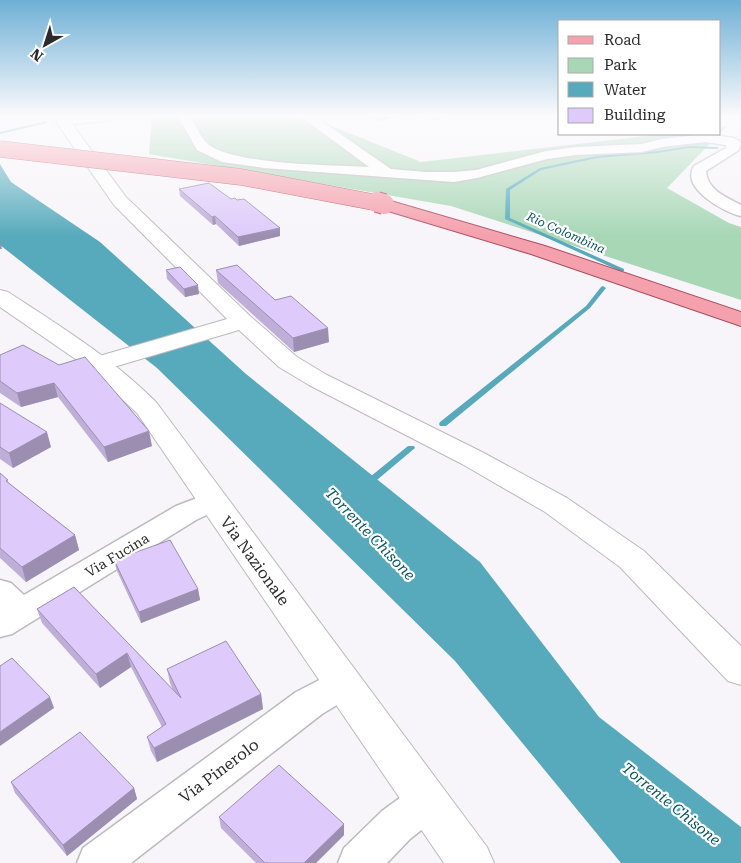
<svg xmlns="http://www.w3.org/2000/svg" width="741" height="863" font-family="'Roboto Serif',serif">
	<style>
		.green { fill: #a8d7b6 }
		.water { fill: #57aabc }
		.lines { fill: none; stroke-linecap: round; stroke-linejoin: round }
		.stream { fill: #57aabc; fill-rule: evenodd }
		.minor-casing { stroke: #bbbabd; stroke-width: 3 }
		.tertiary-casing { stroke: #bbbabd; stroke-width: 2 }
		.secondary-casing { stroke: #bbbabd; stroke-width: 2 }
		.primary-casing { stroke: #aa4e5d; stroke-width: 2 }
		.minor { fill: #fff; fill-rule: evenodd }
		.tertiary { fill: #fff; fill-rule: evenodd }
		.secondary { fill: #fff; fill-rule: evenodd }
		.primary { fill: #f5a0ad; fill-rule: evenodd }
		.primary-bridge-far1-casing { stroke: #aa4e5d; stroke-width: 17; stroke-linecap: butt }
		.primary-bridge-casing { stroke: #aa4e5d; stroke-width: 22; stroke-linecap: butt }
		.primary-bridge-far1 { stroke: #f5a0ad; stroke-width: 16 }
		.primary-bridge { stroke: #f5a0ad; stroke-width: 20 }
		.wall { fill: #bfafd8 }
		.shaded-wall { fill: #9b8eb0 }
		.building { fill: #decbfb; stroke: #9b8eb0 }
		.labels { text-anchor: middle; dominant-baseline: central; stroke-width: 4.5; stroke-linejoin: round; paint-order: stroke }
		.far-water-label { font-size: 12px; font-style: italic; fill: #095361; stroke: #fff }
		.street-label { font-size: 14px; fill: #2b2b2c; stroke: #fff }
		.water-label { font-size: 15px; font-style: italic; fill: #095361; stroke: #fff }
		.near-street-label { font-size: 16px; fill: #2b2b2c; stroke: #fff }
	</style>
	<rect width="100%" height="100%" fill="#f7f5f9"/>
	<!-- green -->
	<path class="green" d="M152 116H307L421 162 663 134H720V127L727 126 667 188 729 223 741 227V300L451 206 149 154Z"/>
	<!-- water -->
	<path class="water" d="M0 164 11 182 100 242 246 374 480 562 599 717 741 827V863H621L455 661 157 368 0 245Z"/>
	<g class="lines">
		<!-- stream -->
		<path class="stream" d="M46 121 47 123 0 134V132Z
			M689 146 717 147 719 148 717 149 689 148 658 153 597 158 541 170 510 190V218L624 269V271H620L505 219 506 189 540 168 597 156 658 151Z
			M603 286 606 288 590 308 446 426H440L439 424 440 422 586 306 601 287Z
			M408 446H414L415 448 371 485H365L364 483 365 481Z"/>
		<!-- minor casing -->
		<g class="minor-casing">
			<path id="minor" d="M77 116H118L112 120 62 125 56 121 62 117Z
				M178 116H190C195 124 201 139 209 145 237 165 332 165 369 167L300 116H314L391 169 426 172H454L476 170 546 151 576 147 642 144 662 139 705 134 734 138 741 142 739 150 706 171C707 190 726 197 741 205V216C724 212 680 188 694 166L726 148V145L705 142 662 147 642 152 576 155 547 159 477 178 454 182 426 180 264 168 222 162 197 150Z
				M213 492 223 495 227 501 223 507 196 520 12 634 0 637V580L11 583 24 595 176 506Z
				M343 670 355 674 360 684 355 694 322 714 131 863H77L83 848 296 692 331 674Z
				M426 784 440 789 446 802 440 815 410 839 387 863H338L344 848 382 811 412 789Z"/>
		</g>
		<!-- tertiary casing -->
		<g class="tertiary-casing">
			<path id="tertiary" d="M52 116H66L126 197 251 317 297 357 327 375 482 452 567 498 644 551 741 646V685L728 681 620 567 545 512 462 464 309 385 279 367 239 330 107 369 98 371 89 369 86 364 89 359 227 319 114 205Z"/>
		</g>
		<!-- secondary casing -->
		<g class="secondary-casing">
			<path id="secondary" d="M0 290 8 292C60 326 112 358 156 402L487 847 494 863H444L137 413 87 367 0 307Z"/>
		</g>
		<!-- primary casing -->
		<g class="primary-casing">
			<path id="primary" d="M384 199 545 246 741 312V326L531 254 378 208 375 204 378 200Z"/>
		</g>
		<!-- minor -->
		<use href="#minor" class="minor"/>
		<!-- tertiary -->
		<use href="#tertiary" class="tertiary"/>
		<!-- secondary -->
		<use href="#secondary" class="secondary"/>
		<!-- primary -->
		<use href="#primary" class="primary"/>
		<!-- primary-bridge-far1 casing -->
		<g class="primary-bridge-far1-casing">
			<path id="primary-bridge-far1" d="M0 149 241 177 383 204"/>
		</g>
		<!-- primary-bridge casing -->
		<g class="primary-bridge-casing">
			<path id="primary-bridge" d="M377 202 384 204"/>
		</g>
		<!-- primary-bridge-far1 -->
		<use href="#primary-bridge-far1" class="primary-bridge-far1"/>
		<!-- primary-bridge -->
		<use href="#primary-bridge" class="primary-bridge"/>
	</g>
	<!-- wall -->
	<path class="wall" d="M362 116H399L381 121Z
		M412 116H448L434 121Z
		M179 189 231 199 280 228V236L239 246 216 224 213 225 180 196Z
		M166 270 199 294 185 297 167 279Z
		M216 270 275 300 329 342 294 352 218 283Z
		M23 345 152 446 108 462 58 397 21 407 0 393V355Z
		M0 403 51 447 13 468 0 459Z
		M0 473 10 484 75 535 79 550 26 582 0 558Z
		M114 560 198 589 200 600 141 623 117 571Z
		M74 587 173 690 170 683 167 669 261 694 263 709 157 762 151 751 147 737 162 727 131 667 100 688 42 623 37 609Z
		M11 782 134 788 137 799 67 856 15 793Z
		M219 817 344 824V835L316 863H256L221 828Z"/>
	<!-- shaded-wall -->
	<path class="shaded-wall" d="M381 116H399L381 121Z
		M435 116H448L434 121Z
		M215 216 216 224 213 225 212 217Z
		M280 228V236L239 246 238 237Z
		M0 240 2 249H0Z
		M198 285 199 294 185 297 184 289Z
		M328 328 329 342 294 352 293 338Z
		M54 383 58 397 21 407 17 393Z
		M149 431 152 446 108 462 104 447Z
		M47 432 51 447 13 468 9 453Z
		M75 535 79 550 26 582 22 567Z
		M198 589 200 600 141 623 139 612Z
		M127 653 131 667 100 688 96 674Z
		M261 694 263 709 157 762 154 748Z
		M50 697 54 708 0 746V732Z
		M134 788 137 799 67 856 63 845Z
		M344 824V835L316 863H304Z"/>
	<!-- building -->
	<path class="building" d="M209 183 231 199 235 198 237 200 244 199 280 228 238 237 215 216 212 217 179 189Z
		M237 265 275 300 291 296 328 328 293 338 216 270Z
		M180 267 198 285 184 289 166 270Z
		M23 345 59 365 85 357 149 431 104 447 54 383 17 393 0 381V355Z
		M0 403 47 432 9 453 0 447Z
		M0 473 8 480 6 481 75 535 22 567 0 548Z
		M170 540 198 589 139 612 114 560Z
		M74 587 181 698 167 669 226 641 261 694 154 748 147 737 166 724 127 653 96 674 37 609Z
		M12 658 50 697 0 732V666Z
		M80 732 134 788 63 845 11 782Z
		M279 765 344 824 304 863H265L219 817Z"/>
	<!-- sky -->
	<linearGradient id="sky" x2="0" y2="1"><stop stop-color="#6eb0d6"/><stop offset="0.49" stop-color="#fbfafc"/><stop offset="1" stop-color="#fbfafc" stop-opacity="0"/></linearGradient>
	<rect width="741" height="236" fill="url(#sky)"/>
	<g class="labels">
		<!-- far-water labels -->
		<g class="far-water-label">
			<text transform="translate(566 233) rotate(24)">Rio Colombina</text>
		</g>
		<!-- street labels -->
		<g class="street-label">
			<text transform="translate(117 555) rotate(-31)">Via Fucina</text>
		</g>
		<!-- water labels -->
		<g class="water-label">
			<text transform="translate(370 534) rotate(46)">Torrente Chisone</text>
			<text transform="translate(671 804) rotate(39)">Torrente Chisone</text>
		</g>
		<!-- near-street labels -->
		<g class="near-street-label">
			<text transform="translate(255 561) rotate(54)">Via Nazionale</text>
			<text transform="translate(219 771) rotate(-37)">Via Pinerolo</text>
		</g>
	</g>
	<!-- legend -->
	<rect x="558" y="20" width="162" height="115" fill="#ffffff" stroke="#aaaaab"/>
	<rect x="568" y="36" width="25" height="8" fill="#f5a0ad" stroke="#aaaaab"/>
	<text x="604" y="45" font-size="15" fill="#2b2b2c">Road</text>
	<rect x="568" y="58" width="25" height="15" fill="#a8d7b6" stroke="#aaaaab"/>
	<text x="604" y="70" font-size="15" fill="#2b2b2c">Park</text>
	<rect x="568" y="82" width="25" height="15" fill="#57aabc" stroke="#aaaaab"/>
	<text x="604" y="95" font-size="15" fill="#2b2b2c">Water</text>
	<rect x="568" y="108" width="25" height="15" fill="#decbfb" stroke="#aaaaab"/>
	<text x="604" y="120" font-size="15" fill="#2b2b2c">Building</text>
	<!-- north arrow -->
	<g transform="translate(45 45) rotate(219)" stroke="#ffffff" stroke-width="4" paint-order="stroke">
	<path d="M0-4L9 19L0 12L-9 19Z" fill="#2b2b2c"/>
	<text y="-8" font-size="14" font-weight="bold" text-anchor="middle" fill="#2b2b2c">N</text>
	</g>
</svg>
